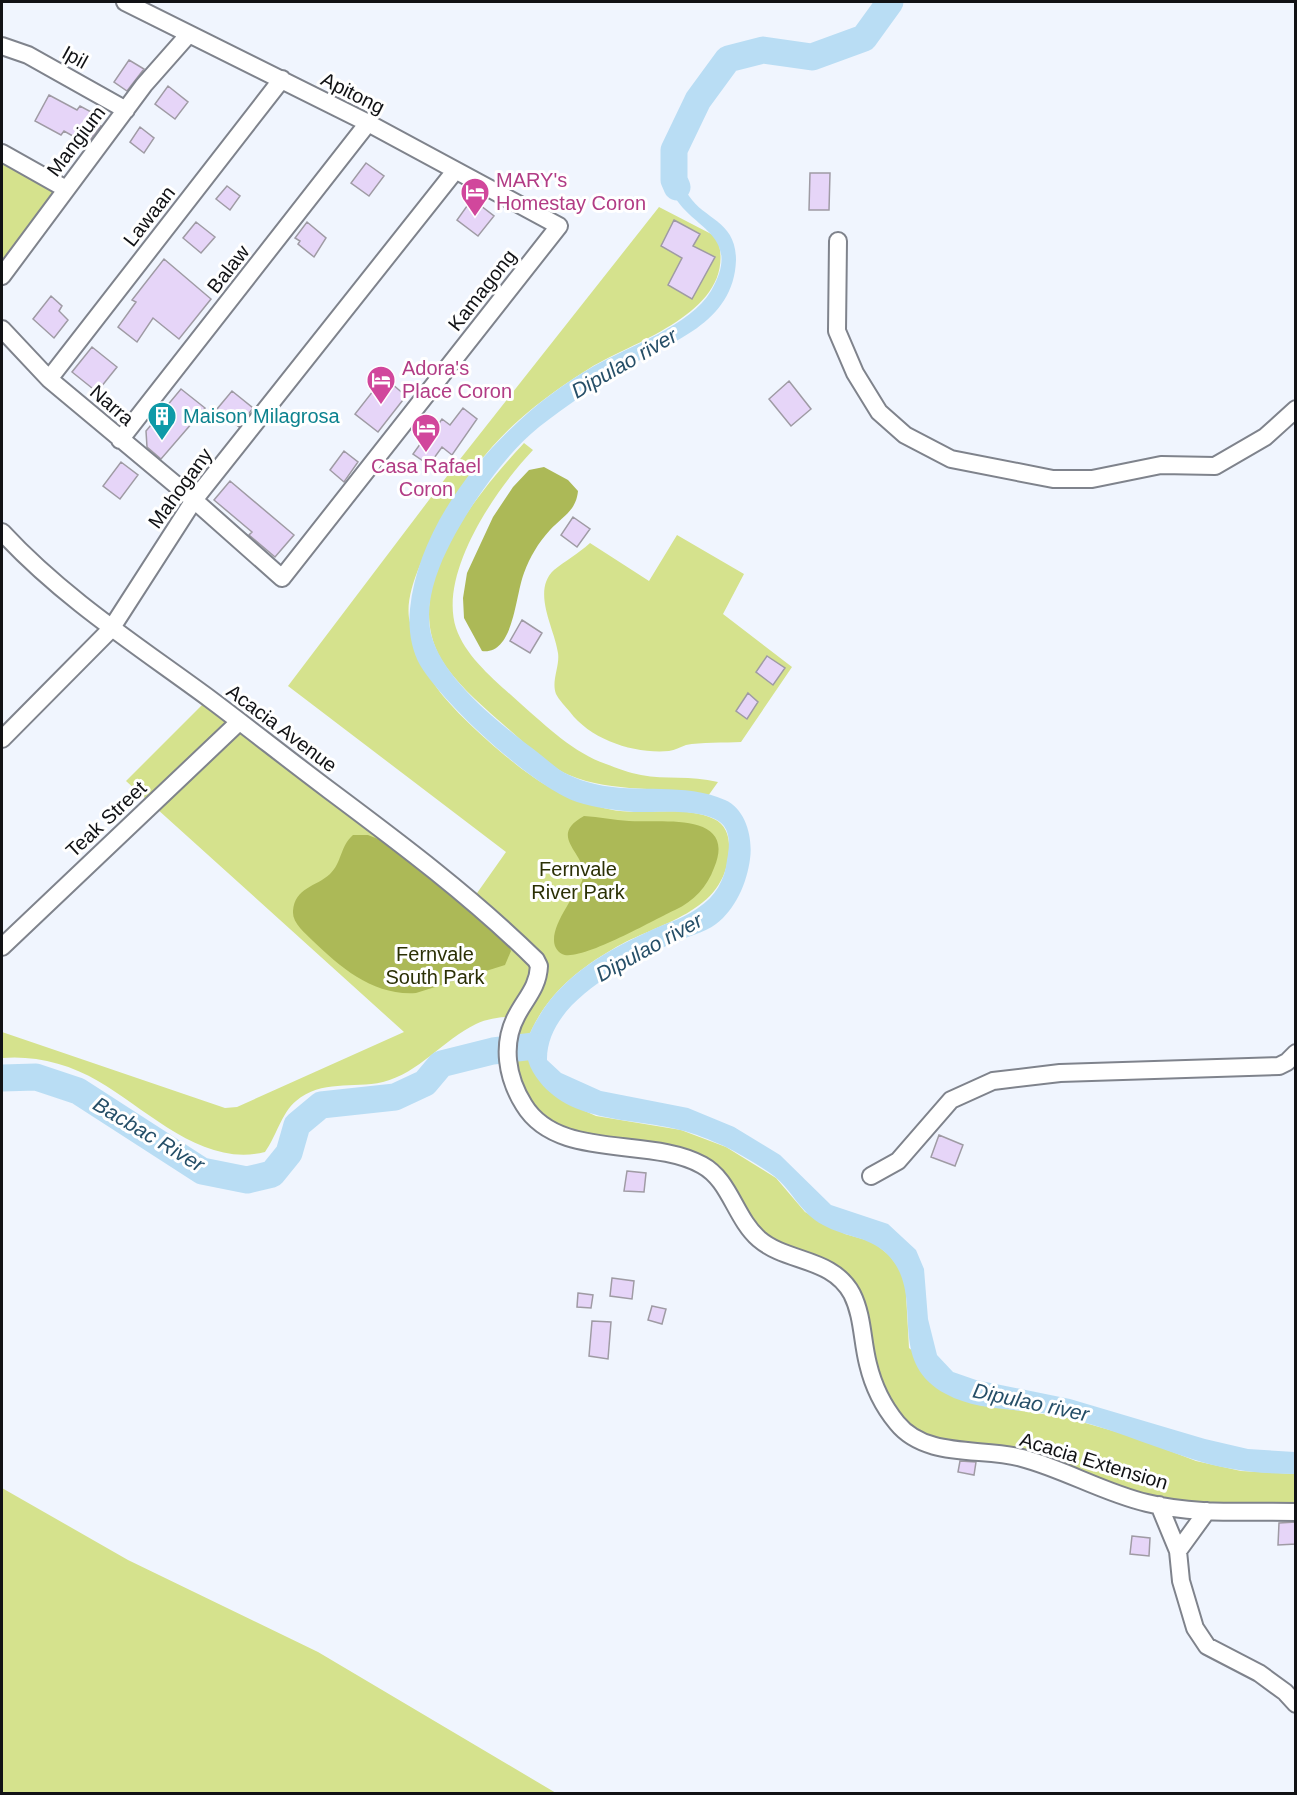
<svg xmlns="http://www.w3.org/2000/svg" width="1297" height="1795" font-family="Arial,sans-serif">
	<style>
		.green { fill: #d5e28d }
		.forest { fill: #acb957 }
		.water { fill: #b9ddf4 }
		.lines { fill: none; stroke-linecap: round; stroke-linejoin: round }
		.river { stroke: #b9ddf4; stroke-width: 27 }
		.building { fill: #e6d5f8; stroke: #9f9ba4; stroke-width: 1.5 }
		.minor-casing { stroke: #7f838c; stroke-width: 20 }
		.minor { stroke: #fff; stroke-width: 16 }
		.labels { text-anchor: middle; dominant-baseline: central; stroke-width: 6; stroke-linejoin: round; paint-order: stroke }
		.street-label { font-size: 20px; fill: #111215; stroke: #fff }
		.hotel-label { font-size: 20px; fill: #b23c85; stroke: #fff; text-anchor: start }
		.culture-label { font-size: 20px; fill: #0d838f; stroke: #fff; text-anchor: start }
		.park-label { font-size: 20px; fill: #2b3005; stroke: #fff }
		.water-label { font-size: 21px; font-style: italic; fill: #264f68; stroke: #fff }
	</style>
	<rect width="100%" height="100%" fill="#f0f5fe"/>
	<!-- green -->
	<path class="green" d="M2 161 54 190 2 264Z
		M659 207 717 237C741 310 637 340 590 368 566 383 540 401 519 420 488 447 458 487 440 524 427 550 405 589 409 618 411 630 430 679 437 688 457 716 515 767 544 784 559 793 591 805 608 809 642 817 682 804 714 819 726 824 730 838 729 850 726 914 658 922 613 949 573 972 542 1000 526 1043L548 1089 567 1103 596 1116 681 1130 726 1147 776 1178 805 1212 845 1234 873 1242 890 1256 905 1276 909 1348 980 1405 1064 1417 1131 1436 1196 1461 1241 1471 1295 1474V1512L1159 1505 1020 1457 927 1444 880 1397 851 1293 759 1239 704 1166 580 1141 540 1123 514 1085 516 1016C502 1017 488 1018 476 1024 443 1040 419 1073 383 1082 352 1089 322 1079 296 1101 282 1112 276 1137 265 1152 203 1168 148 1110 98 1081 70 1064 34 1055 2 1058V1032L225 1108 237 1107 404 1032 126 781 206 701 470 903 506 852 288 686 457 463Z
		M524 443 533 450C497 488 438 572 456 628 466 658 498 683 521 704 546 726 574 753 606 764 617 768 629 773 641 775 666 780 690 775 718 782L708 796C662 785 614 794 569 775 548 767 515 734 497 719 477 701 455 682 441 659 399 586 477 494 524 443Z
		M677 535 744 574 723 614 792 667 741 742C725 743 700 742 686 745 680 747 675 750 669 751 634 754 591 740 570 712 566 707 559 700 556 694 551 681 560 666 558 653 555 629 531 591 554 570 565 561 578 554 590 543L649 581Z
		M2 1488 128 1560 318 1652 556 1793H2Z"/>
	<!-- forest -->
	<path class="forest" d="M544 467 568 480 578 491C576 511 563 516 550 530 538 543 530 557 524 573 515 596 514 655 482 651L464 618 463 598 467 573 493 517 513 487 529 470Z
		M584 816C599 817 614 820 629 821 661 823 738 811 714 868 707 887 694 901 675 910 655 919 579 963 562 954 538 940 575 897 582 881 592 855 544 838 584 816Z
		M353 835H368L383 841 482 920 508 943 511 951 505 965 416 993C374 996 341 968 313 941 305 933 292 923 293 911 295 887 316 887 330 874 342 863 340 846 353 835Z"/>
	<!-- water -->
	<path class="water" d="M674 150C678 166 680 182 689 196 705 220 736 221 736 260 734 324 670 342 624 369 595 386 566 406 539 427 505 454 471 504 451 542 437 569 424 603 431 634 443 681 504 727 541 755 550 762 559 771 569 775 577 779 586 782 595 784 637 794 685 782 725 800 746 809 753 838 750 859 747 883 735 910 716 924 704 933 685 937 671 944 626 963 546 1003 547 1060L561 1073 601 1091 688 1108 734 1127 780 1155 831 1205 888 1224 916 1250 924 1269 928 1319 937 1355 953 1372 976 1380 1070 1399 1205 1439 1248 1449 1295 1452V1474C1261 1474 1225 1470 1192 1459 1148 1445 1105 1426 1059 1416 1023 1408 978 1412 946 1394 882 1360 929 1294 886 1253 868 1236 844 1237 823 1225 801 1214 792 1190 774 1176 759 1165 740 1154 724 1146 710 1140 694 1133 680 1130 630 1117 564 1124 533 1072 522 1053 527 1035 538 1018 564 973 610 949 656 928 670 922 686 917 698 908 715 897 725 880 727 860 729 849 731 836 724 826 709 807 656 813 634 812 615 810 595 808 577 802 533 787 444 705 420 665 411 649 408 628 410 609 420 510 511 413 594 366 628 347 691 325 711 291 750 224 668 228 669 173 670 165 673 158 674 150Z"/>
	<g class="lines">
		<!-- river -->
		<path class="river" d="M677 187 674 180V150L698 100 728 59 763 50 812 57 864 38 890 2
			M2 1078 36 1077 78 1091 202 1171 247 1180 272 1174 289 1153 297 1125 321 1105 395 1097 425 1083 441 1064 493 1051 534 1046"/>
	</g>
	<!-- building -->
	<path class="building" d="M129 60 144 69 127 91 114 82Z
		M168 86 188 102 175 119 155 104Z
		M49 95 77 110 80 106 95 114 92 121 101 126 87 144 64 131 61 135 35 121Z
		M140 127 154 138 144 153 130 142Z
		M366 163 384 176 369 196 351 183Z
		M810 173H830L829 210H809Z
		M227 186 240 196 230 210 216 199Z
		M472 199 494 216 478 236 457 220Z
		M674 220 700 234 693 246 715 257 692 299 668 285 682 258 661 246Z
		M196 222 215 237 201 253 183 238Z
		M307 222 326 238 314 257 298 244 300 241 295 238Z
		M164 259 211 299 179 339 153 318 137 342 118 327 136 302 132 300Z
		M51 296 62 306 59 311 68 320 54 338 33 319Z
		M92 347 117 367 97 392 72 372Z
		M384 377 406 396 378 432 355 414Z
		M789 381 811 409 791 426 769 399Z
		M181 389 205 408 161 459 147 447 146 431Z
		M232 391 253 408 239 427 217 409Z
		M463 408 477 419 452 455 442 447 429 465 413 454 423 440 426 442 442 419 450 425Z
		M344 451 358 462 344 482 330 470Z
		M121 462 138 475 120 499 103 486Z
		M230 481 294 535 275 557 249 535 252 532 214 500Z
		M573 517 590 529 577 547 561 535Z
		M522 620 542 633 530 653 510 641Z
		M767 656 785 668 773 685 756 672Z
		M748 693 758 702 747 719 736 711Z
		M939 1135 963 1145 955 1166 931 1157Z
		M627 1171 646 1173 644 1192 624 1191Z
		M612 1278 634 1281 632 1299 610 1296Z
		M578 1293 593 1295 591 1308 577 1307Z
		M652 1306 666 1309 662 1324 648 1320Z
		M592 1321 611 1322 608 1359 589 1356Z
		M960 1461 976 1462 974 1475 958 1472Z
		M1296 1522V1544L1278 1545 1279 1523Z
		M1132 1536 1150 1538 1149 1556 1130 1554Z"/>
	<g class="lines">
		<!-- minor casing -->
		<g class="minor-casing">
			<path id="minor" d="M2 46 28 55 126 110
				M2 153 66 189
				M838 241 837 331 855 373 879 412 905 435 951 459 1053 479H1092L1161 465 1215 466 1265 437 1296 409
				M2 276 144 85 189 34
				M2 329 49 379 194 500 282 578 559 226 368 123 125 2
				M49 379 282 79
				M120 440 368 123
				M2 532C63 598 138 646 210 699 250 729 289 760 329 790 400 843 472 897 536 960L539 966C538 987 526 998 517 1015 501 1044 507 1078 524 1105 558 1161 650 1136 702 1165 730 1180 735 1218 759 1239 787 1263 832 1257 852 1294 863 1316 862 1341 868 1364 873 1385 883 1406 897 1423 926 1459 982 1447 1022 1458 1064 1469 1104 1493 1147 1503 1195 1515 1246 1511 1296 1512
				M2 739 111 629 194 500 455 171
				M2 947 239 722
				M871 1176 898 1161 951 1100 993 1081 1060 1073 1279 1066 1287 1062 1296 1053
				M1159 1505 1178 1551 1181 1581 1195 1628 1207 1646 1259 1673 1285 1692 1296 1704
				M1178 1551 1207 1511"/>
		</g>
		<!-- minor -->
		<use href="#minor" class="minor"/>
	</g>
	<!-- icons -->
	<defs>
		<g id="hotel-pin" transform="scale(1.5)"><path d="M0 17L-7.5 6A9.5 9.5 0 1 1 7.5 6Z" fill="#d1479c" stroke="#fff"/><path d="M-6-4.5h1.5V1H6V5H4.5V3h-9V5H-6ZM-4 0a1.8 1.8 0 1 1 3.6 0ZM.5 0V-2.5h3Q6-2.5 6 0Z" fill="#fff"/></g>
		<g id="building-pin" transform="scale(1.5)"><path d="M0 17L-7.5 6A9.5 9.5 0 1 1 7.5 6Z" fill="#0f9aa8" stroke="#fff"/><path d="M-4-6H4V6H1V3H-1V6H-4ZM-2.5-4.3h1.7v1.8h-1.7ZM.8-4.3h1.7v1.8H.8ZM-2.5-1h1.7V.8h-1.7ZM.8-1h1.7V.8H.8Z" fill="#fff"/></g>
	</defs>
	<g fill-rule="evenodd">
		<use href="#hotel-pin" x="475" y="192"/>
		<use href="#hotel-pin" x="381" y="380"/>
		<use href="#building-pin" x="162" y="416"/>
		<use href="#hotel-pin" x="426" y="428"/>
	</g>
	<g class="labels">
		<!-- street labels -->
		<g class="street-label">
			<text transform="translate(75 57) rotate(29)">Ipil</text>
			<text transform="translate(353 93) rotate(27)">Apitong</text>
			<text transform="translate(76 141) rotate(-53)">Mangium</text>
			<text transform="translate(149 216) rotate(-52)">Lawaan</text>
			<text transform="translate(228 269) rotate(-52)">Balaw</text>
			<text transform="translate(482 290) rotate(-52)">Kamagong</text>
			<text transform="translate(112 405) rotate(41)">Narra</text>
			<text transform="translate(180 488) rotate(-54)">Mahogany</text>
			<text transform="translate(282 728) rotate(37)">Acacia Avenue</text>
			<text transform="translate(106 819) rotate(-43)">Teak Street</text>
			<text transform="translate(1094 1461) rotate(17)">Acacia Extension</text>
		</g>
		<!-- hotel labels -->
		<g class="hotel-label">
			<text x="496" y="180">MARY's<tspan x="496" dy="23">Homestay Coron</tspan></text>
			<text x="402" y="368">Adora's<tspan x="402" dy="23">Place Coron</tspan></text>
			<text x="426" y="466" text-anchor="middle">Casa Rafael<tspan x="426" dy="23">Coron</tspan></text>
		</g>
		<!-- culture labels -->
		<g class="culture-label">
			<text x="183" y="416">Maison Milagrosa</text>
		</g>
		<!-- park labels -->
		<g class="park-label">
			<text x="578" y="869">Fernvale<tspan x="578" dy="23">River Park</tspan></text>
			<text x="435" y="954">Fernvale<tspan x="435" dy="23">South Park</tspan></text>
		</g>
		<!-- water labels -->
		<g class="water-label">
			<text transform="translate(624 363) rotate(-30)">Dipulao river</text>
			<text transform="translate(649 947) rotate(-29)">Dipulao river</text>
			<text transform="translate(149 1134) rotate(31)">Bacbac River</text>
			<text transform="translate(1031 1402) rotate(12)">Dipulao river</text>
		</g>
	</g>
	<!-- border -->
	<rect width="1297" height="1795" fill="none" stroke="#111215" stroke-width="6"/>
</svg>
